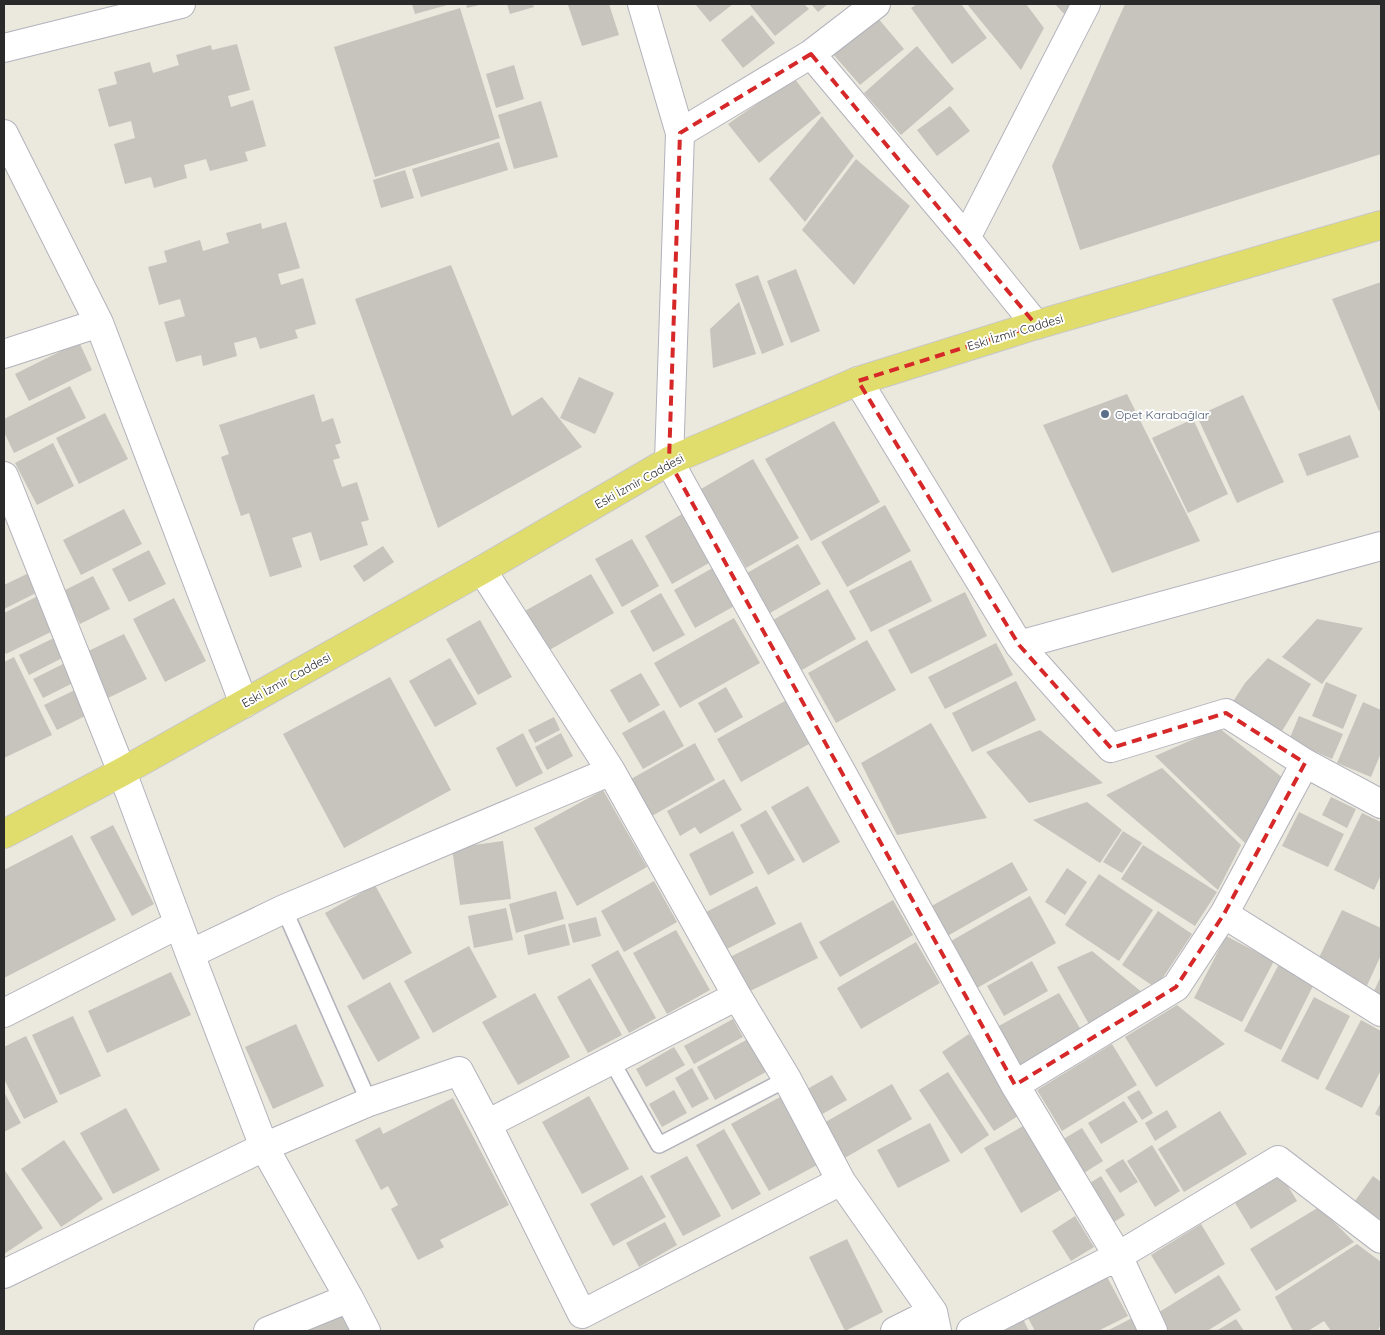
<svg xmlns="http://www.w3.org/2000/svg" width="1385" height="1335" font-family="Quicksand,sans-serif">
	<style>
		.building { fill: #c6c4bd }
		.lines { fill: none; stroke-linecap: round; stroke-linejoin: round }
		.lane-casing { stroke: #b2b2bc; stroke-width: 18 }
		.street-casing { stroke: #b2b2bc; stroke-width: 30 }
		.secondary-casing { stroke: #b2b2bc; stroke-width: 30 }
		.primary-casing { stroke: #c8c8c8; stroke-width: 30 }
		.lane { stroke: #fff; stroke-width: 15 }
		.street { stroke: #fff; stroke-width: 28 }
		.secondary { stroke: #fff; stroke-width: 28 }
		.primary { stroke: #e1dd6d; stroke-width: 28 }
		.marked { fill: none; stroke: #d62828; stroke-width: 4; stroke-dasharray: 10 6; stroke-linejoin: round }
		.service-dot { fill: #5c6f8a; stroke: #fff; stroke-width: 2 }
		.labels { text-anchor: middle; dominant-baseline: central; stroke-width: 4; stroke-linejoin: round; paint-order: stroke }
		.street-label { font-size: 12px; fill: #2a2a2a; stroke: #fff }
		.service-label { font-size: 12px; fill: #4e5e75; stroke: #fff; text-anchor: start }
	</style>
	<rect width="100%" height="100%" fill="#ebe8de"/>
	<!-- building -->
	<path class="building" d="M412 4H451L415 14Z
		M466 4H483L467 8Z
		M507 4H533L534 7 510 14Z
		M571 4H609L619 35 582 46 568 5Z
		M695 4H733L710 22Z
		M749 4H804L809 9 775 36Z
		M811 4H828L818 12Z
		M917 4H961L987 38 952 64 911 8Z
		M967 4H1026L1044 28 1021 70Z
		M1055 4H1070L1065 15Z
		M1125 4H1381V154L1080 250 1052 166Z
		M460 8 500 138 375 177 334 47Z
		M752 15 775 43 743 68 721 40Z
		M877 17 904 49 860 85 833 54Z
		M237 44 250 90 228 96 231 107 253 100 266 146 245 152 248 161 210 171 206 159 184 165 187 178 154 188 151 177 125 184 114 144 135 138 131 121 109 127 98 89 117 84 114 72 150 62 153 73 179 65 176 55 211 45 212 50Z
		M917 46 954 89 901 135 864 93Z
		M514 65 524 99 496 108 486 74Z
		M794 78 821 113 759 163 728 124Z
		M541 101 558 157 514 169 498 115Z
		M950 106 970 131 937 156 917 130Z
		M822 116 854 156 805 222 769 179Z
		M499 142 508 170 421 197 412 169Z
		M856 159 910 206 854 285 802 230Z
		M405 170 414 198 381 208 373 180Z
		M286 222 300 268 278 274 281 285 303 278 316 324 295 330 298 338 260 349 256 337 234 343 237 356 203 366 201 355 176 362 164 322 185 316 180 299 159 305 148 267 167 262 164 251 200 240 203 251 229 243 226 233 261 223 262 229Z
		M451 265 512 416 542 397 582 447 438 528 355 299Z
		M796 269 820 331 791 343 767 281Z
		M758 275 784 345 762 354 735 284Z
		M1381 282V410L1379 411 1332 299Z
		M739 302 756 354 713 368 710 329Z
		M79 342 92 370 29 401 15 374Z
		M579 377 614 393 595 434 560 418Z
		M70 386 86 418 14 453 4 432V419Z
		M314 394 322 422 333 418 341 443 335 445 340 458 333 460 342 487 357 482 369 520 361 522 368 545 320 561 311 532 292 538 302 567 270 577 249 513 241 516 221 457 229 454 219 425Z
		M1127 394 1200 541 1112 573 1043 425Z
		M1243 395 1284 482 1237 503 1197 416Z
		M105 413 128 459 79 484 56 438Z
		M1193 419 1228 494 1188 513 1152 438Z
		M834 421 880 502 811 541 765 459Z
		M1350 435 1359 457 1307 476 1298 454Z
		M53 443 74 486 37 505 15 463Z
		M753 459 799 538 746 568 701 489Z
		M885 505 911 551 847 587 821 542Z
		M124 509 142 544 81 575 63 540Z
		M682 514 709 563 672 584 645 536Z
		M632 539 659 586 622 607 595 559Z
		M798 544 821 584 770 613 747 573Z
		M383 546 394 562 364 582 353 566Z
		M149 550 166 584 129 602 112 569Z
		M911 560 932 601 871 632 849 591Z
		M716 566 738 604 695 628 674 590Z
		M33 571 42 590 4 609V585Z
		M591 574 614 613 546 652 523 612Z
		M93 576 110 609 80 624 63 591Z
		M828 589 856 639 802 670 773 620Z
		M965 592 987 636 911 674 888 630Z
		M661 593 685 635 653 652 630 611Z
		M42 594 59 628 6 654 4 650V613Z
		M174 598 206 661 165 682 133 619Z
		M734 618 760 663 680 708 654 663Z
		M1317 619 1363 628 1322 684 1282 657Z
		M480 620 512 677 478 695 446 639Z
		M124 634 147 679 104 700 82 654Z
		M58 636 68 655 29 675 19 655Z
		M867 640 896 690 836 723 808 673Z
		M996 643 1013 675 945 709 928 677Z
		M14 657 52 735 4 758V662Z
		M450 658 477 704 435 727 409 681Z
		M1268 658 1311 684 1282 731 1232 703 1245 683Z
		M69 661 79 680 43 698 33 679Z
		M641 673 660 705 629 723 610 690Z
		M390 677 451 790 344 848 283 734Z
		M1016 681 1036 720 972 752 952 713Z
		M1326 682 1357 695 1343 729 1312 716Z
		M81 687 93 712 57 730 44 705Z
		M726 687 743 717 715 733 698 703Z
		M785 701 809 744 741 782 717 739Z
		M1363 702 1381 710V753L1371 777 1337 763Z
		M664 710 684 746 643 769 622 733Z
		M1299 716 1343 734 1332 759 1289 740Z
		M554 717 560 730 535 743 528 730Z
		M931 723 987 818 897 835 861 763Z
		M1219 728 1283 778 1245 843 1155 756Z
		M1040 730 1103 783 1029 803 986 752Z
		M523 733 543 773 516 787 496 748Z
		M561 733 573 756 547 770 535 747Z
		M695 743 715 780 652 816 631 779Z
		M1162 768 1241 845 1218 890 1106 795Z
		M724 779 742 810 700 834 695 827 680 836 667 811Z
		M808 786 840 842 803 863 771 807Z
		M603 790 647 867 577 906 534 828Z
		M1331 797 1356 809 1347 828 1322 815Z
		M1087 802 1122 830 1100 863 1033 820Z
		M766 810 795 860 768 875 740 825Z
		M1299 812 1344 834 1328 867 1282 846Z
		M1362 813 1381 822V875L1374 890 1334 870Z
		M113 825 154 904 132 916 90 837Z
		M733 831 754 873 710 896 689 854Z
		M1123 831 1142 843 1122 873 1103 862Z
		M72 835 116 920 4 978V870Z
		M503 841 511 899 460 905 452 848Z
		M1143 845 1217 892 1195 926 1121 879Z
		M1012 862 1028 890 942 939 926 909Z
		M1067 868 1087 882 1065 915 1045 902Z
		M1099 874 1153 910 1119 961 1065 925Z
		M654 881 677 922 624 952 601 911Z
		M375 885 412 953 363 980 325 913Z
		M757 886 776 924 725 950 706 912Z
		M556 891 564 919 516 933 509 904Z
		M1030 896 1056 943 970 992 944 945Z
		M893 900 913 935 840 977 819 942Z
		M506 908 513 940 474 948 468 916Z
		M1342 910 1381 928V955L1365 990 1315 966Z
		M1158 911 1192 934 1156 988 1122 965Z
		M596 917 601 936 573 943 568 924Z
		M801 922 818 958 748 992 730 957Z
		M565 924 570 945 528 955 524 935Z
		M676 930 710 990 667 1014 633 953Z
		M1226 936 1274 961 1242 1022 1194 998Z
		M916 942 940 983 861 1029 837 988Z
		M469 946 497 997 433 1033 404 981Z
		M618 950 656 1018 629 1033 591 965Z
		M1092 951 1144 994 1090 1026 1057 967Z
		M1032 961 1048 991 1004 1016 987 986Z
		M1279 964 1315 982 1281 1050 1244 1031Z
		M171 972 191 1015 107 1053 88 1011Z
		M1381 976V997L1373 993Z
		M590 978 622 1035 588 1053 557 997Z
		M390 982 420 1038 378 1062 347 1006Z
		M535 993 570 1057 518 1085 482 1022Z
		M1059 993 1084 1035 1021 1070 997 1027Z
		M1314 997 1350 1016 1318 1080 1281 1061Z
		M1177 1005 1225 1044 1156 1087 1125 1037Z
		M73 1016 101 1076 60 1095 32 1035Z
		M733 1019 743 1037 694 1064 684 1046Z
		M1361 1020 1381 1031V1070L1362 1108 1325 1089Z
		M296 1024 324 1086 273 1109 245 1047Z
		M969 1034 1021 1114 994 1131 942 1052Z
		M26 1036 58 1102 24 1119 4 1079V1047Z
		M748 1039 766 1072 715 1100 697 1067Z
		M1112 1044 1137 1085 1062 1131 1037 1090Z
		M674 1047 685 1065 646 1087 636 1069Z
		M692 1068 709 1099 692 1108 675 1078Z
		M948 1072 989 1135 961 1154 919 1090Z
		M832 1075 847 1100 817 1117 802 1092Z
		M892 1084 912 1119 843 1159 822 1124Z
		M674 1090 687 1113 662 1127 649 1104Z
		M1139 1090 1153 1113 1142 1120 1127 1097Z
		M4 1092 21 1123 4 1132Z
		M589 1096 629 1169 582 1194 542 1122Z
		M780 1097 817 1165 769 1191 731 1124Z
		M453 1098 509 1205 440 1240 444 1247 418 1260 391 1209 398 1205 388 1186 381 1190 355 1140 380 1127 383 1134Z
		M1124 1101 1138 1122 1101 1144 1088 1123Z
		M1381 1102V1117L1375 1114Z
		M126 1108 160 1170 113 1194 80 1133Z
		M1167 1110 1177 1127 1155 1141 1145 1123Z
		M1220 1111 1247 1154 1184 1192 1158 1149Z
		M930 1123 950 1161 898 1188 877 1150Z
		M1025 1125 1062 1189 1021 1213 984 1148Z
		M1082 1128 1103 1161 1076 1178 1055 1144Z
		M724 1129 761 1194 732 1210 696 1145Z
		M64 1140 103 1199 61 1227 21 1169Z
		M1152 1145 1180 1191 1155 1207 1127 1161Z
		M687 1156 721 1216 683 1236 650 1176Z
		M1123 1159 1138 1182 1120 1193 1105 1170Z
		M4 1169 43 1228 4 1254Z
		M1278 1170 1297 1201 1251 1229 1232 1198Z
		M642 1175 666 1217 613 1246 590 1204Z
		M1101 1176 1125 1215 1106 1227 1082 1188Z
		M1373 1176 1381 1182V1226L1352 1205Z
		M1319 1207 1354 1242 1276 1291 1250 1249Z
		M1075 1216 1094 1247 1071 1261 1052 1231Z
		M665 1222 677 1245 639 1267 626 1243Z
		M1201 1224 1225 1264 1175 1294 1151 1255Z
		M847 1239 883 1312 845 1331 809 1257Z
		M1357 1244 1381 1262V1323L1378 1331H1331L1324 1321 1308 1331H1293L1275 1297Z
		M1106 1275 1128 1316 1098 1331H1035L1027 1316Z
		M1219 1275 1241 1310 1207 1331H1167L1156 1314Z
		M346 1310 355 1331H300Z
		M1134 1317 1142 1331H1107Z
		M1023 1319 1029 1331H1007L1005 1328Z
		M1236 1319 1244 1331H1216Z"/>
	<g class="lines">
		<!-- lane casing -->
		<g class="lane-casing">
			<path id="lane" d="M284 909 369 1102
				M611 1060 659 1145 787 1079"/>
		</g>
		<!-- street casing -->
		<g class="street-casing">
			<path id="street" d="M876 4 811 54 966 238
				M4 48 181 4
				M680 133 811 54
				M4 134 99 323 244 704
				M1036 325 966 238 1086 4
				M4 354 99 323
				M858 381 1019 645 1111 748 1226 713 1305 763 1381 804
				M669 461 1015 1085 1118 1256 1153 1331
				M4 476 122 772 190 954 264 1147 349 1298 366 1331
				M482 570 611 771 737 996 787 1079 841 1181 933 1312 937 1331
				M1019 645 1381 546
				M1224 914 1381 1012
				M190 954 284 909 611 771
				M4 1013 179 924
				M1015 1085 1176 987 1224 914 1305 763
				M487 1124 737 996
				M4 1274 264 1147 369 1102 459 1071 487 1124 582 1314 841 1181
				M268 1331 349 1298
				M895 1331 933 1312
				M971 1331 1118 1256 1278 1160 1381 1239"/>
		</g>
		<!-- secondary casing -->
		<g class="secondary-casing">
			<path id="secondary" d="M642 4 680 133 669 461"/>
		</g>
		<!-- primary casing -->
		<g class="primary-casing">
			<path id="primary" d="M4 834 122 772 482 570 669 461 858 381 1036 325 1381 225"/>
		</g>
		<!-- lane -->
		<use href="#lane" class="lane"/>
		<!-- street -->
		<use href="#street" class="street"/>
		<!-- secondary -->
		<use href="#secondary" class="secondary"/>
		<!-- primary -->
		<use href="#primary" class="primary"/>
	</g>
	<!-- marked area -->
	<path class="marked" d="M811 54 1036 325 858 381 1019 645 1111 748 1226 713 1305 763 1224 914 1176 987 1015 1085 669 461 680 133Z"/>
	<!-- markers -->
	<circle class="service-dot" cx="1105" cy="414" r="5"/>
	<g class="labels">
		<!-- street labels -->
		<g class="street-label">
			<text transform="translate(1015 332) rotate(-17)">Eski İzmir Caddesi</text>
			<text transform="translate(639 481) rotate(-29)">Eski İzmir Caddesi</text>
			<text transform="translate(286 680) rotate(-29)">Eski İzmir Caddesi</text>
		</g>
		<!-- service labels -->
		<g class="service-label">
			<text x="1115" y="414">Opet Karabağlar</text>
		</g>
	</g>
	<!-- border -->
	<rect width="1385" height="1335" fill="none" stroke="#2a2a2a" stroke-width="10"/>
</svg>
